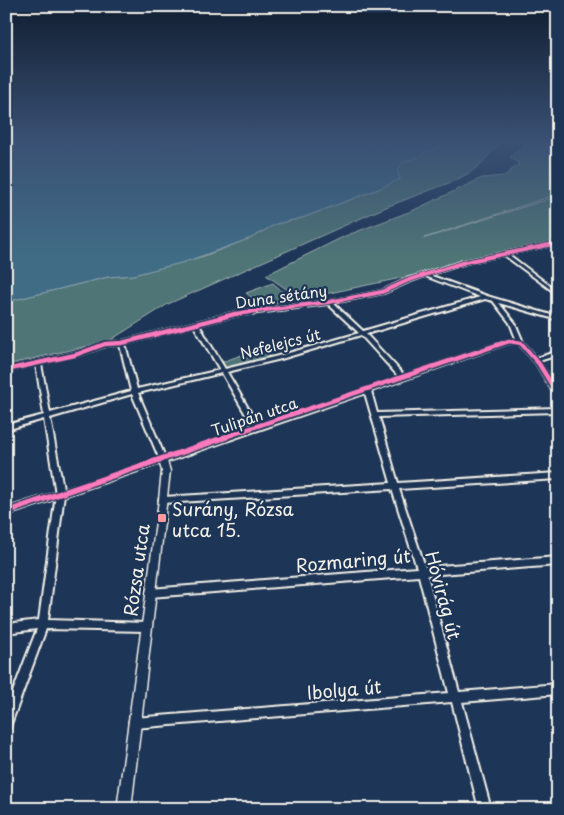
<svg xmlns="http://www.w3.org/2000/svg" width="564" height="815" font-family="'Playpen Sans',sans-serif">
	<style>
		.green { fill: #507476; stroke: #a2b2af }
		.water { fill: #406c86; stroke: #88a1ad }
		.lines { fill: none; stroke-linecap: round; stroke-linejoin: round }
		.minor-casing { stroke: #f4f1e8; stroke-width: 4 }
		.tertiary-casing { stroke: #f4f1e8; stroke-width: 3 }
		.minor { fill: #1d3557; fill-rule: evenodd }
		.tertiary { fill: #1d3557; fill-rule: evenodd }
		.cycleway-far2-casing { stroke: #1d3557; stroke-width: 6 }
		.cycleway-far1-casing { stroke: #1d3557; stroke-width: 8 }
		.cycleway-casing { stroke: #1d3557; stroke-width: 9 }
		.cycleway-far2 { stroke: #fd7abc; stroke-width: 4 }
		.cycleway-far1 { stroke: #fd7abc; stroke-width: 4.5 }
		.cycleway { stroke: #fd7abc; stroke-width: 6 }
		.poi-dot { fill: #ff9aa2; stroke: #1d3557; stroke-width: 2 }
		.labels { text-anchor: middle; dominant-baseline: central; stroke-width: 4.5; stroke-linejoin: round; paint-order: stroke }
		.street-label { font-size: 15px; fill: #f4f1e8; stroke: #1d3557 }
		.near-poi-label { font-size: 18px; fill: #f4f1e8; stroke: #1d3557; text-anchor: start }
		.near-street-label { font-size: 18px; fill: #f4f1e8; stroke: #1d3557 }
	</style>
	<rect width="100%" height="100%" fill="#1d3557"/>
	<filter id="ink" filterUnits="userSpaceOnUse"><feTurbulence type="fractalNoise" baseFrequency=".02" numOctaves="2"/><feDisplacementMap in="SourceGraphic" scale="10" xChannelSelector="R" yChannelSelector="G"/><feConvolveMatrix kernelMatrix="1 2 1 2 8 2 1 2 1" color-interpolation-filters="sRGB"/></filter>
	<g filter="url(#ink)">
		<!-- green -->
		<path class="green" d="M441 143H500L481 164 471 172 454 181 386 207 168 304 109 341 6 365V302L108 277 133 275 204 256 251 238 276 224 302 218 381 188 403 162 416 158 426 150 439 148Z
			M525 143H558V194L422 239 558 196V245L301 299 266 275 345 236 414 210 482 178 504 176 519 164 510 157Z
			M273 283 290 298 263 308 246 293Z
			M264 347 271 358 223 369 219 363Z"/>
		<!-- water -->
		<path class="water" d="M6 143H441L439 148 423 153 424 155 403 162 397 171 400 179 381 188 302 218 276 224 251 238 185 262 133 275 108 277 6 302Z"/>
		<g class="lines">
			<!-- minor casing -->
			<g class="minor-casing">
				<path id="minor" d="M558 242V244L508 254 558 292V295L504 255 466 263 429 275 487 296 558 317V320L499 303 515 323 523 342 537 358 558 351V355L539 361 558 390V397H556L537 365 519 344 509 343 371 391 377 413 558 408V412L379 417 398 483 558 473V479L399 489 425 567 558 557V565L427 575 459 692 558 684V694L462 702 491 809H479L452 702 134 728 130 727 129 723 130 719 134 718 449 693 419 576 150 597 147 596 146 593 147 590 150 589 417 568 392 489 163 503 160 502 159 500 160 498 163 497 391 483 365 393 163 463 161 462 160 460 132 394 50 418 64 494 48 620 146 623 149 624 150 627 149 630 146 631 46 629 11 724 10 728 6 729V710L37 629 6 633V624L39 620 56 494 44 419 6 430V425L44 415 36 365 6 372V368L74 353 105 342 122 341 235 312 329 301 381 291 407 279 463 261ZM425 276 480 297 363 331 333 303 384 293 411 281ZM485 299 493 301 510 323 517 341 507 340 404 375 366 334ZM328 304 359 333 278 356 225 369 199 325 235 316ZM194 326 220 370 137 389 125 344ZM361 335 399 377 258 425 227 372 281 359ZM120 345 131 391 50 413 41 364 77 356 106 346ZM222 373 253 427 165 457 138 393Z"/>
			</g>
			<!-- tertiary casing -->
			<g class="tertiary-casing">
				<path id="tertiary" d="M163 457 166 458 170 471 131 809H117L159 500 162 471 160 464 6 516V508Z"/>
			</g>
			<!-- minor -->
			<use href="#minor" class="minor"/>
			<!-- tertiary -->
			<use href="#tertiary" class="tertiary"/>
			<!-- cycleway-far2 casing -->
			<g class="cycleway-far2-casing">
				<path id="cycleway-far2" d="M241 313 329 302 382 292 409 280 465 262 558 243"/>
			</g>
			<!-- cycleway-far1 casing -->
			<g class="cycleway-far1-casing">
				<path id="cycleway-far1" d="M6 370 75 355 105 344 122 343 235 314 250 312
					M222 438 509 341 521 343 539 364 558 395"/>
			</g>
			<!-- cycleway casing -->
			<g class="cycleway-casing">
				<path id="cycleway" d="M6 512 226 437"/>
			</g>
			<!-- cycleway-far2 -->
			<use href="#cycleway-far2" class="cycleway-far2"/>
			<!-- cycleway-far1 -->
			<use href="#cycleway-far1" class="cycleway-far1"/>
			<!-- cycleway -->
			<use href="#cycleway" class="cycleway"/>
		</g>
	</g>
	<!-- sky -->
	<linearGradient id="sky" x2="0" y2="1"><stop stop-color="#101d30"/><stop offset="0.55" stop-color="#3a5174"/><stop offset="1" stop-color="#3a5174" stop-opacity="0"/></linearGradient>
	<rect width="564" height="258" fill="url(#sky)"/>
	<!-- markers -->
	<rect class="poi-dot" x="157" y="513" width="10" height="10" rx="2.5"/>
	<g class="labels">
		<!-- street labels -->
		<g class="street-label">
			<text transform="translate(281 296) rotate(-8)">Duna sétány</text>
			<text transform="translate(280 343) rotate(-14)">Nefelejcs út</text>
			<text transform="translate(254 416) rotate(-19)">Tulipán utca</text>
		</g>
		<!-- near-poi labels -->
		<g class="near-poi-label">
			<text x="172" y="508">Surány, Rózsa<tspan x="172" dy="21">utca 15.</tspan></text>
		</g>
		<!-- near-street labels -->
		<g class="near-street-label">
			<text transform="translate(353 560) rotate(-5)">Rozmaring út</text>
			<text transform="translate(136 570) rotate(-82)">Rózsa utca</text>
			<text transform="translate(444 595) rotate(75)">Hóvirág út</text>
			<text transform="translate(344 689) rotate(-5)">Ibolya út</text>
		</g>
	</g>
	<!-- margin -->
	<rect width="564" height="815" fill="none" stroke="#1d3557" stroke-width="25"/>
	<rect x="12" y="12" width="539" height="790" fill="none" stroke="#f4f1e8" stroke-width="2" filter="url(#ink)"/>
</svg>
